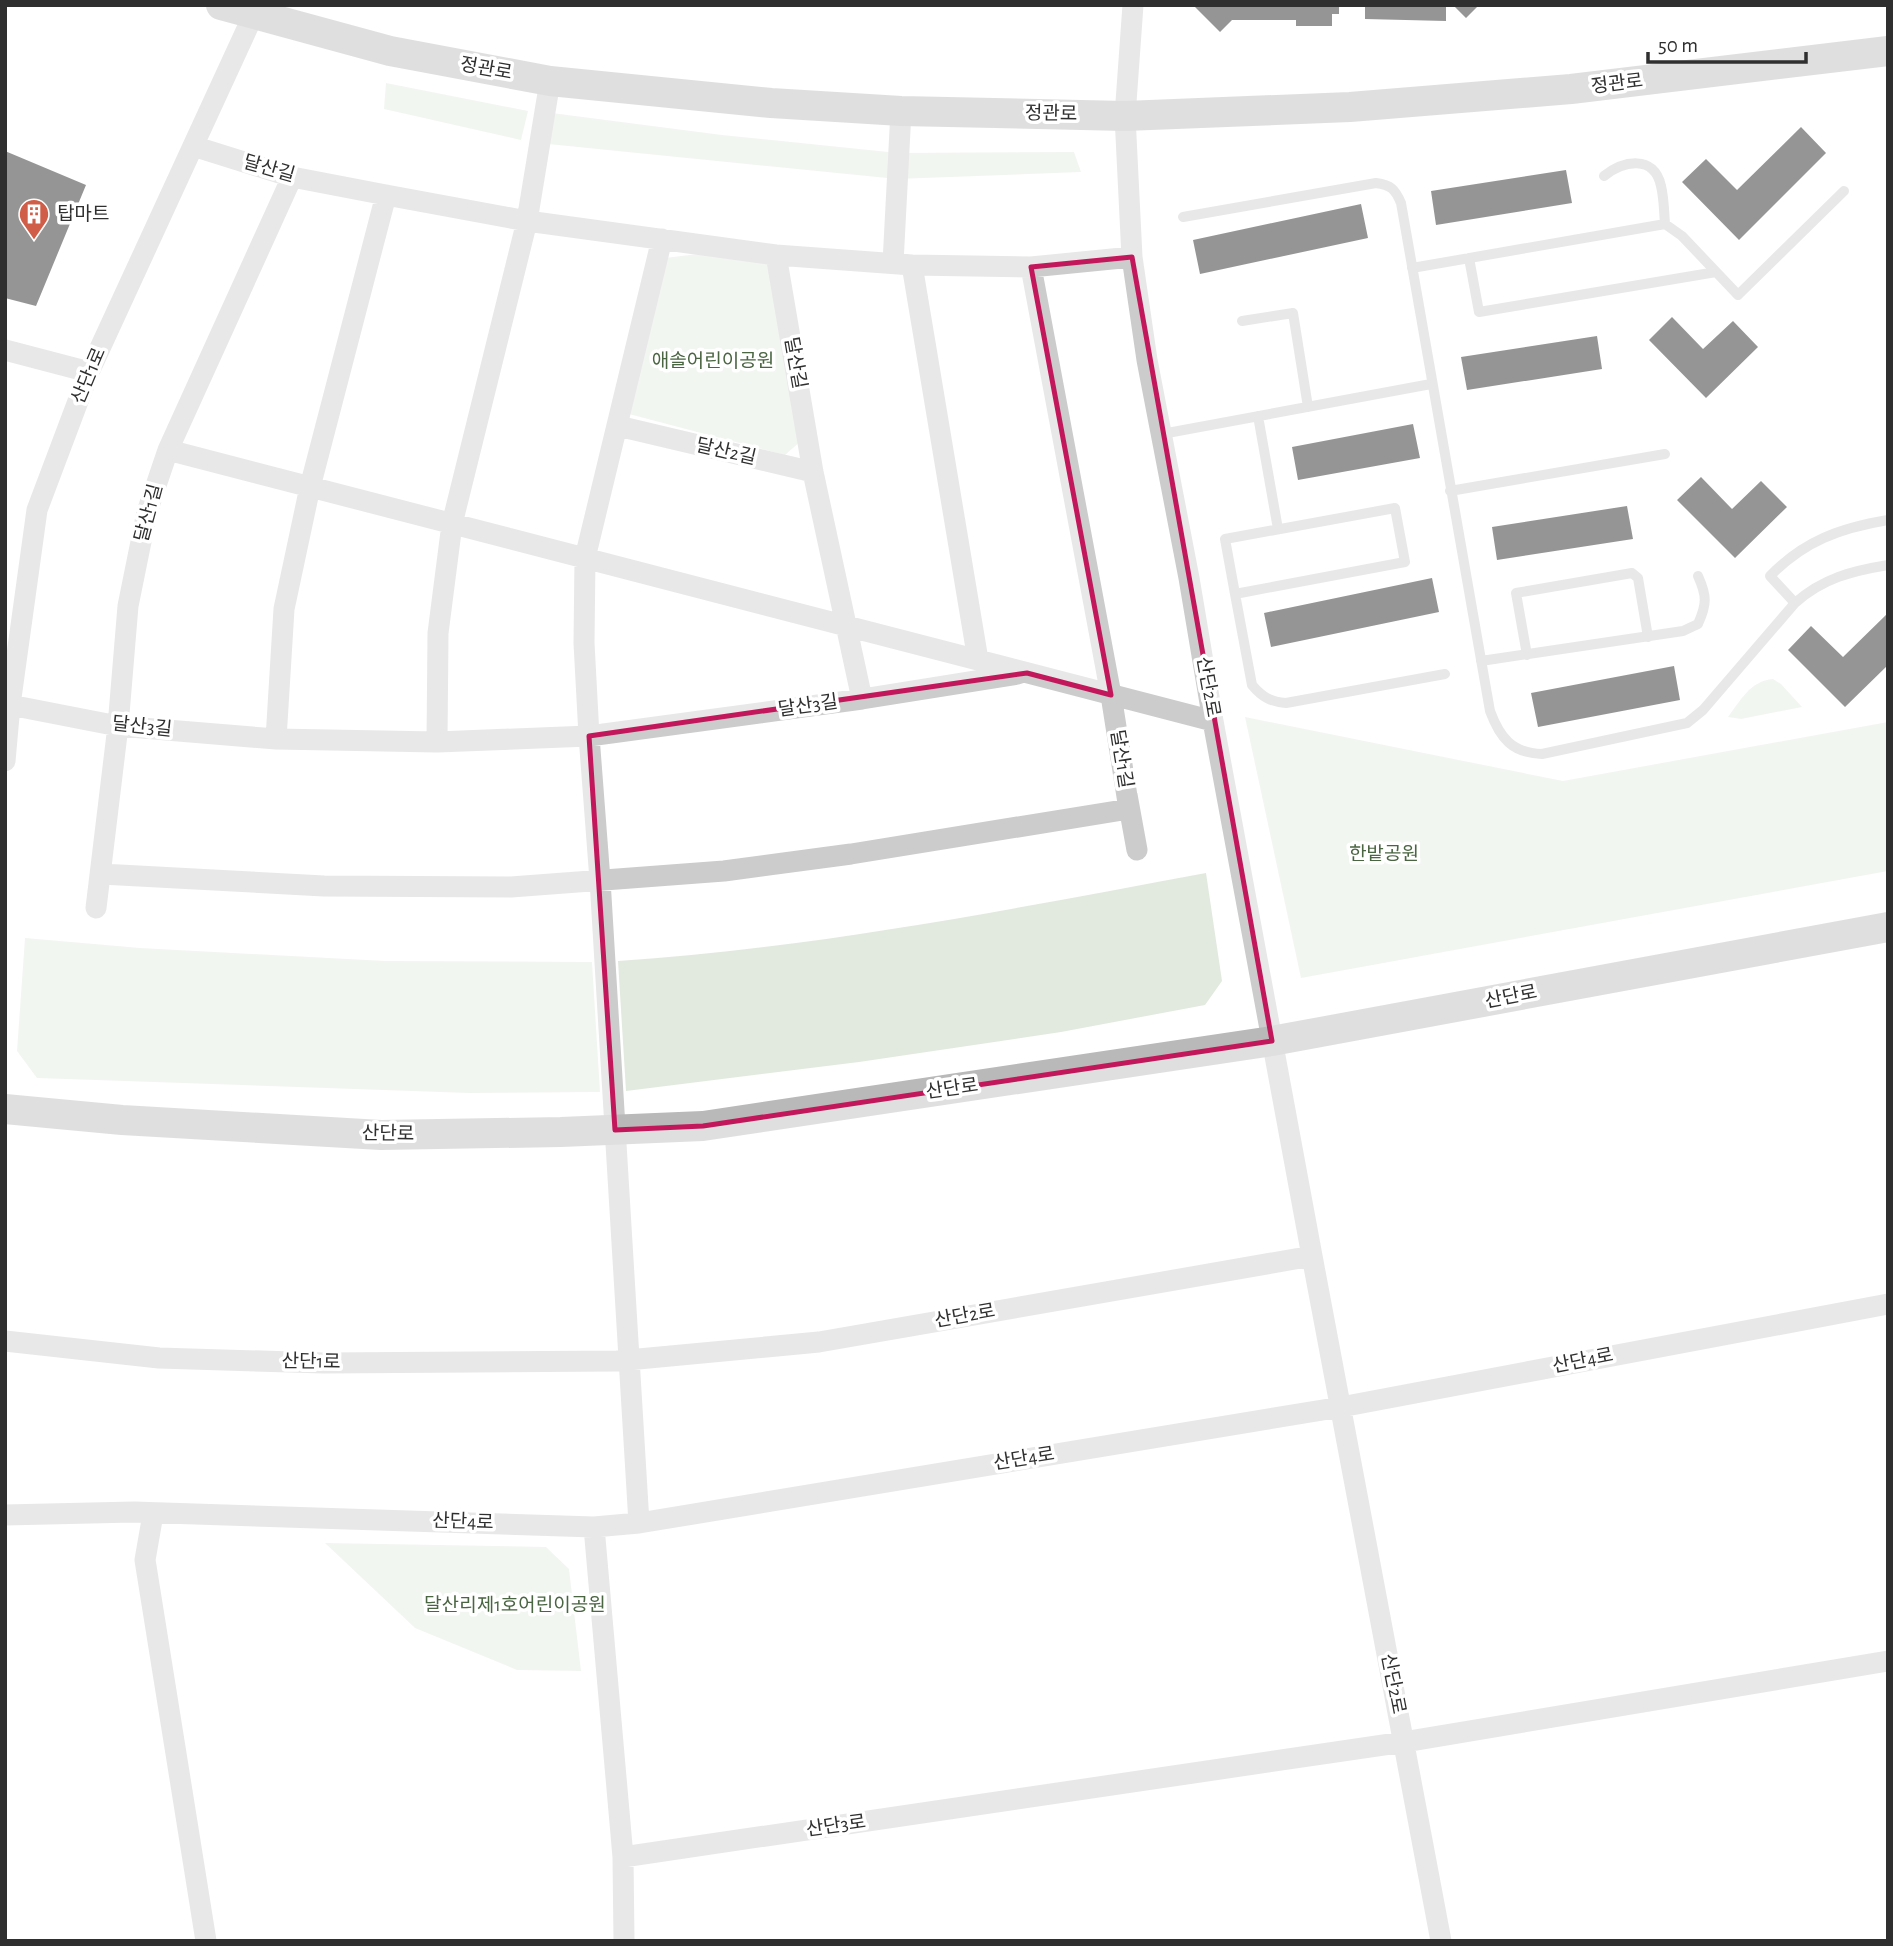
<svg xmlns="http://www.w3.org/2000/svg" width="1893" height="1946" font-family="'Alegreya Sans','Noto Sans KR',sans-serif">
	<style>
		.green { fill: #e2eadf }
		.building { fill: #161616 }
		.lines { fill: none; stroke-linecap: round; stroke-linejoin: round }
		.lane { stroke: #ccc; stroke-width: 10 }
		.street { stroke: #ccc; stroke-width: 21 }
		.secondary { stroke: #b9b9b9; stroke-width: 30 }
		.marked { fill: none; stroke: #c2185b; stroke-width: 5; stroke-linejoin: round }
		.labels { text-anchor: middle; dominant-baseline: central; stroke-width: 7; stroke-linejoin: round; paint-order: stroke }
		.street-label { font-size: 19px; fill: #2f2f2f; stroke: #fff }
		.poi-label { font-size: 19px; fill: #2f2f2f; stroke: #fff; text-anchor: start }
		.park-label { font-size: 19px; fill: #4a6542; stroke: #fff }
	</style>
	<rect width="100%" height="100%" fill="#fff"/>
	<!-- green -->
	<path class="green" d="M386 83 528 111 521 140 384 109Z
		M544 112 722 135 898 153 1074 152 1081 172 897 179 538 143Z
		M706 253 769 261 801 441 785 455 625 413 665 258Z
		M1773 679 1781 684 1802 707 1741 719 1728 717C1741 700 1750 681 1773 679Z
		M1245 717 1563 781 1888 722V871L1301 978Z
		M1206 873 1222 981 1205 1005 1061 1032 859 1062 626 1091 618 961C816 948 1012 909 1206 873Z
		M25 938 140 948 385 961 592 962 600 1092 469 1093 37 1078 17 1051Z
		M325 1543 546 1547 569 1569 581 1671 517 1670 415 1628Z"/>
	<!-- building -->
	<path class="building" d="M1193 5H1339V14H1332V26H1296V20H1232L1220 32Z
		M1365 5H1446V21L1365 19Z
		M1453 5H1479L1466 18Z
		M1801 127 1826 153 1739 240 1682 182 1706 159 1737 190Z
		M5 151 86 185 36 306 5 298Z
		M1566 170 1572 203 1436 225 1431 191Z
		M1361 204 1368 238 1200 274 1193 240Z
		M1672 317 1703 349 1733 321 1758 347 1706 398 1649 340Z
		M1597 336 1602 369 1467 390 1461 357Z
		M1413 424 1420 458 1298 480 1292 447Z
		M1701 477 1732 509 1761 481 1787 507 1735 558 1677 500Z
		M1627 506 1633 539 1497 560 1492 527Z
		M1432 578 1439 612 1271 647 1264 613Z
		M1888 613V665L1845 707 1788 650 1811 626 1843 657Z
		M1674 666 1680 700 1538 727 1531 693Z"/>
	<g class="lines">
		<!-- lane -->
		<path class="lane" d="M1604 176C1623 161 1654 154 1661 186 1664 198 1664 212 1665 224
			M1183 217 1376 183C1391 185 1395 189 1401 203L1490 711C1500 738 1512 753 1542 754L1687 723 1703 710 1795 603C1823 578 1852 571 1888 565
			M1469 258 1479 312 1716 272
			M1412 268 1665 224 1682 236 1738 295 1844 191
			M1242 321 1293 313 1308 407
			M1258 416 1278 529
			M1162 434 1431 384
			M1450 491 1665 454
			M1395 508 1405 562 1235 594 1225 539Z
			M1235 594 1252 685C1262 697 1271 702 1286 703L1445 674
			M1795 603 1770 576C1804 541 1840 528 1888 520
			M1527 655 1516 593 1632 573 1638 578 1648 637
			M1481 661 1683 631 1698 624C1707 604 1707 596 1698 576"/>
		<!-- street -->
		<path class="street" d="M1133 5 1125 116 1132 257 1147 360 1189 578 1213 721 1312 1256 1441 1941
			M193 146 292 177 386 195 527 221 776 255 912 265 1031 267 1132 257
			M776 255 813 472 862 699
			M893 263 901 111
			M912 265 978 660
			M5 350 89 372
			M618 426 813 472
			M168 450 1213 721
			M5 704 118 726 276 739 437 742 589 736 862 699 1018 674
			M276 739 284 609 310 487 386 195
			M437 742 438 633 452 524 527 221 550 81
			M5 761 10 705 37 510 89 372 258 5
			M1127 795 1137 850
			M101 874 324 886 511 887 724 871 851 854 1129 809 1111 695 1031 267
			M96 908 118 726 128 606 147 512 168 450 292 177
			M5 1341 159 1358 324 1363 617 1361 819 1342 1312 1256
			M153 1514 145 1560 206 1941
			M5 1515 134 1512 594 1527 639 1523 1341 1407 1888 1304
			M639 1523 600 880 589 736 584 643 585 558 662 239
			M594 1527 623 1857 624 1941
			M623 1857 1404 1742 1888 1661"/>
		<!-- secondary -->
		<path class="secondary" d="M221 5 390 51 550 81 771 103 901 111 1125 116 1350 107 1571 89 1888 51
			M5 1109 122 1120 381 1135 561 1132 703 1126 1272 1041 1888 927"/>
	</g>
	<!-- marked area -->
	<path d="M0 0H1893V1946H0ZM1132 257 1272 1041 703 1126 615 1130 589 736 1027 673 1111 695 1031 267Z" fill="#fff" fill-opacity=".55" fill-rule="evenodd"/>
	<path class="marked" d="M1132 257 1272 1041 703 1126 615 1130 589 736 1027 673 1111 695 1031 267Z"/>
	<!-- icons -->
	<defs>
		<g id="building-pin" transform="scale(1.575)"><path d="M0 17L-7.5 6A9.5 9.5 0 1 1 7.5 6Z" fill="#d05d47" stroke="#fff"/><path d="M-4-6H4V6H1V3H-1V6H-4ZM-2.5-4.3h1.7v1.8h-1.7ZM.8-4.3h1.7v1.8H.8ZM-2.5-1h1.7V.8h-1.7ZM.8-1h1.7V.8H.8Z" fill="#fff"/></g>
	</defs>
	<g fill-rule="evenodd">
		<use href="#building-pin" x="34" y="214"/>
	</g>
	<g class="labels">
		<!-- street labels -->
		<g class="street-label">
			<text transform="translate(486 69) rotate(10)">정관로</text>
			<text transform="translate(1617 84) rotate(-7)">정관로</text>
			<text transform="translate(1051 114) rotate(1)">정관로</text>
			<text transform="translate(269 169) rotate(16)">달산길</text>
			<text transform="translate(795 363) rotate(80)">달산길</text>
			<text transform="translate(89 376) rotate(-67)">산단1로</text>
			<text transform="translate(726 452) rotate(13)">달산2길</text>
			<text transform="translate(149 513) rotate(-75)">달산1길</text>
			<text transform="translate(1208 687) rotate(80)">산단2로</text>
			<text transform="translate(808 706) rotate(-8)">달산3길</text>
			<text transform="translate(142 727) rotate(6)">달산3길</text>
			<text transform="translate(1121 759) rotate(81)">달산1길</text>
			<text transform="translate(1511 997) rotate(-11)">산단로</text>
			<text transform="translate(952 1089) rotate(-8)">산단로</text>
			<text transform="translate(388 1134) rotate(1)">산단로</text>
			<text transform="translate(965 1316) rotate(-10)">산단2로</text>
			<text transform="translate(1583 1361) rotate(-11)">산단4로</text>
			<text transform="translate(311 1362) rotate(1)">산단1로</text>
			<text transform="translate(1024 1459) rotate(-9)">산단4로</text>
			<text transform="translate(463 1522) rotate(2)">산단4로</text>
			<text transform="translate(1393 1684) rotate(79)">산단2로</text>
			<text transform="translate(836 1826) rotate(-8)">산단3로</text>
		</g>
		<!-- poi labels -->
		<g class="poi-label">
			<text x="57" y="214">탑마트</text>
		</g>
		<!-- park labels -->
		<g class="park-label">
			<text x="713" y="361">애솔어린이공원</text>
			<text x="1384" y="854">한밭공원</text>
			<text x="515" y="1605">달산리제1호어린이공원</text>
		</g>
	</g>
	<!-- border -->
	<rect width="1893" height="1946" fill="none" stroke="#2f2f2f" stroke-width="14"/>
	<!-- scale -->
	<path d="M1648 52v10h158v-10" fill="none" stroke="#2f2f2f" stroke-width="3.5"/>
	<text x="1658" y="52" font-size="21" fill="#2f2f2f" stroke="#ffffff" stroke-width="5" paint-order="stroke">50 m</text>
</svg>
